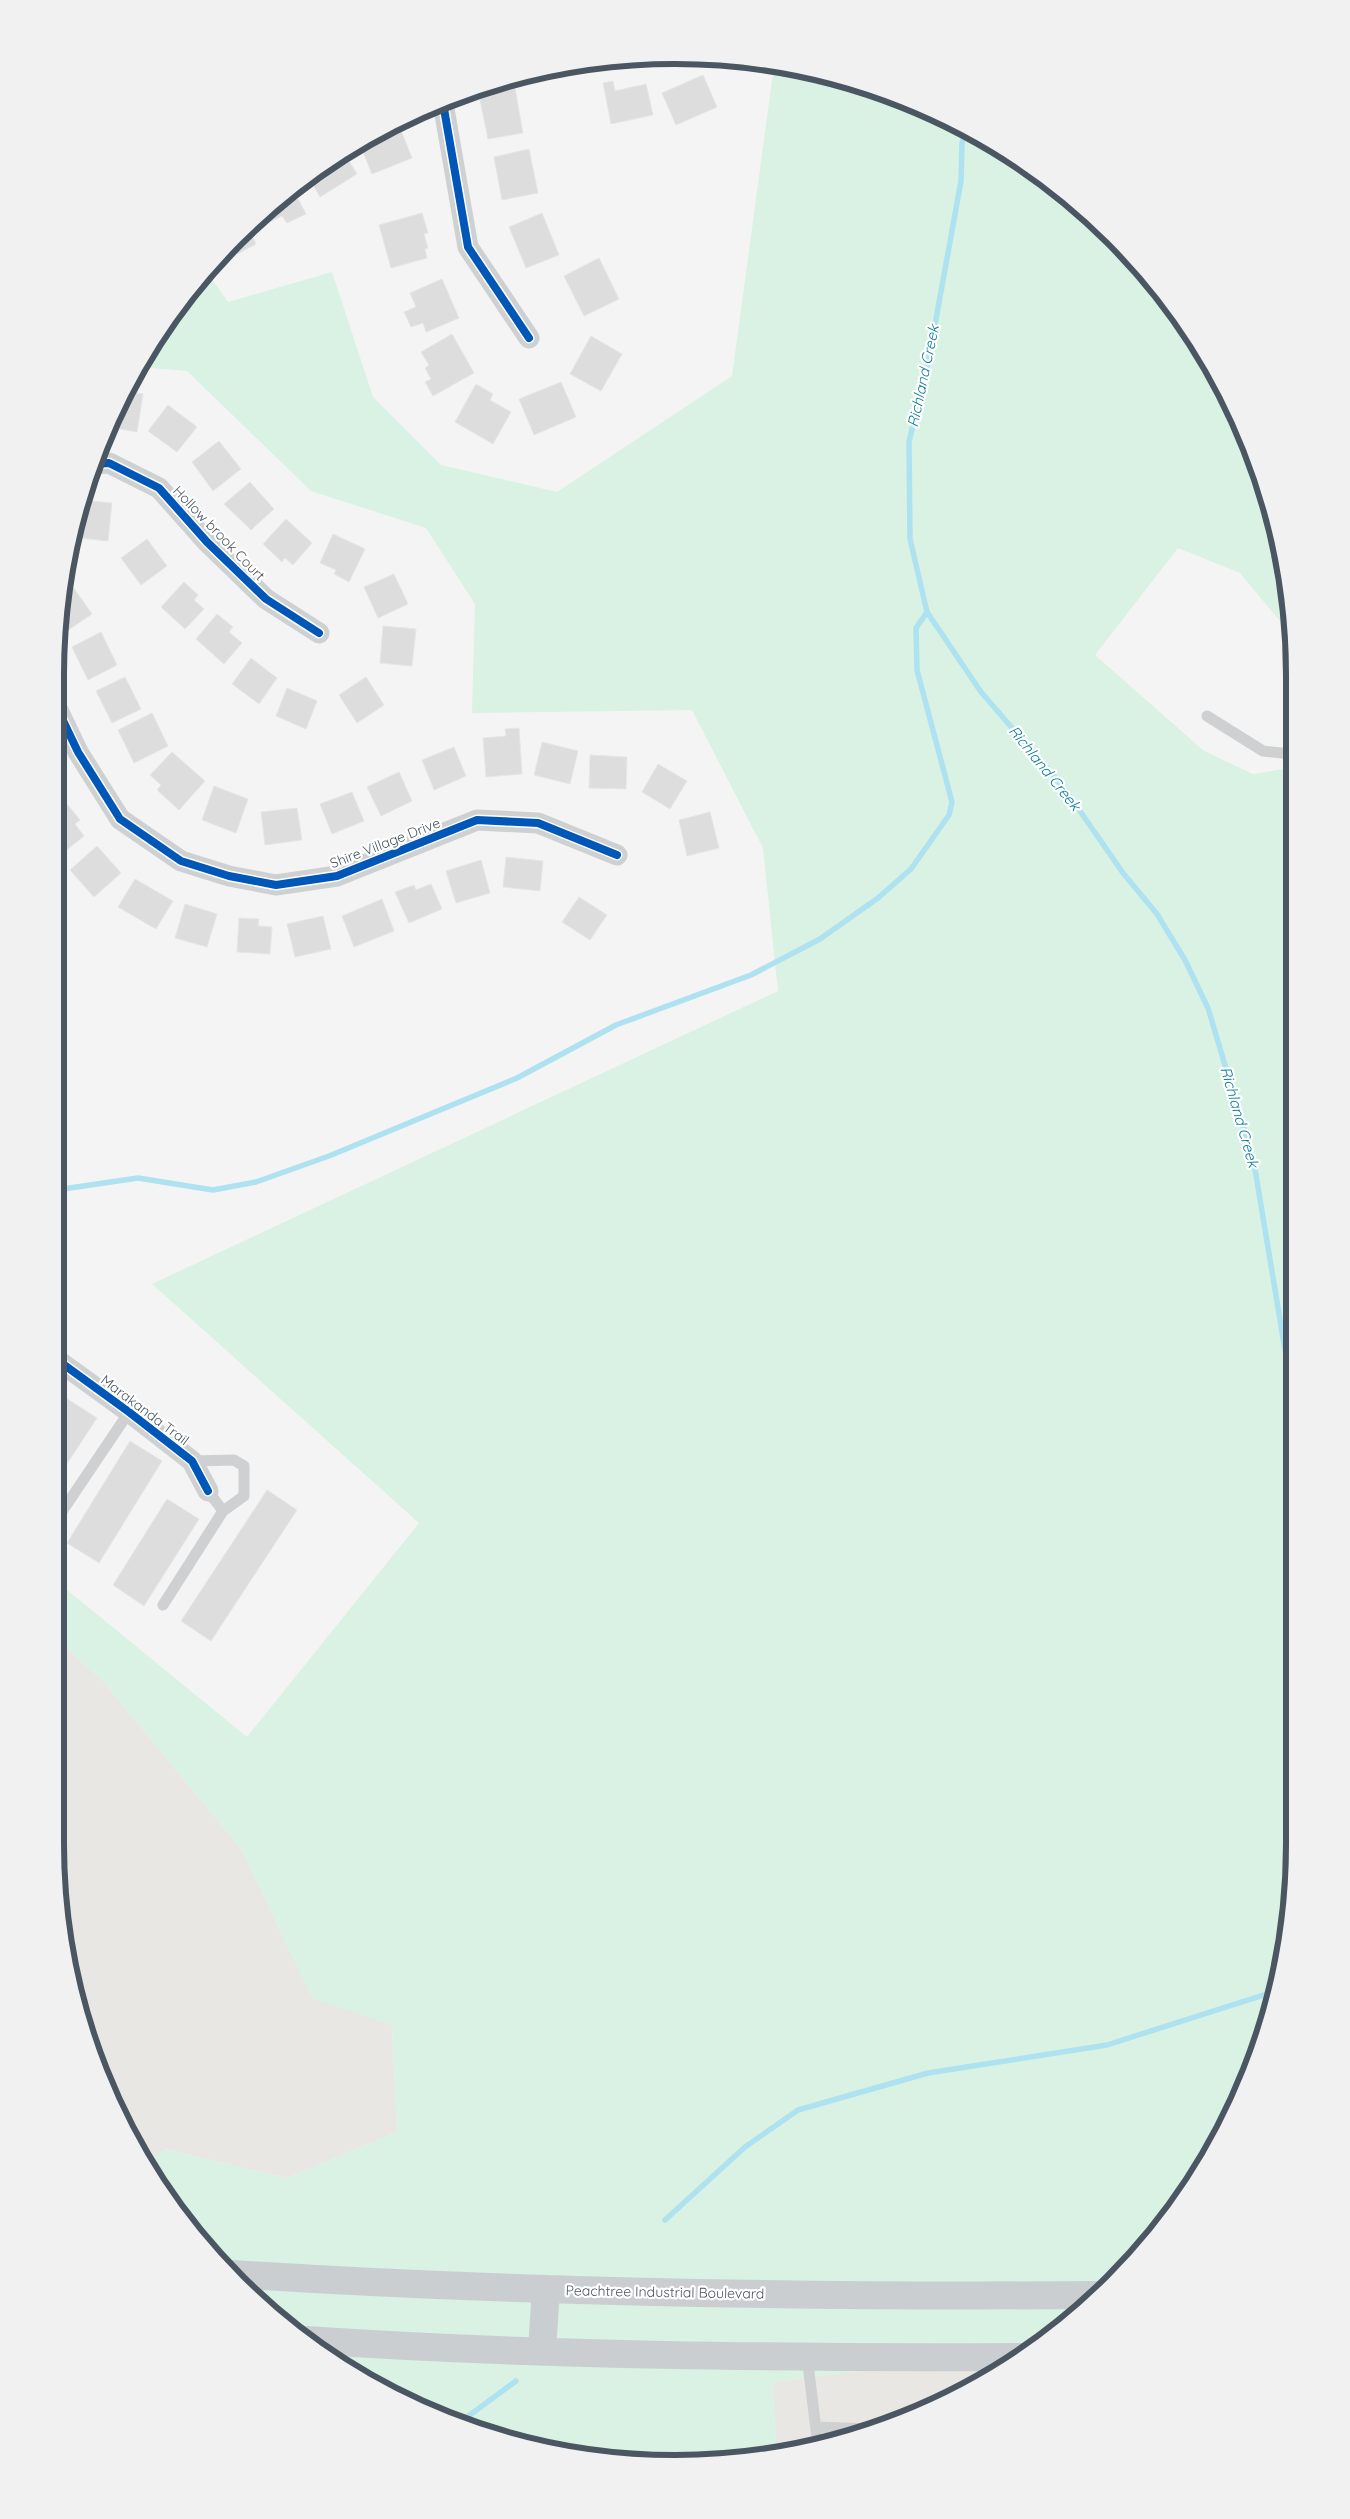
<svg xmlns="http://www.w3.org/2000/svg" width="1350" height="2519" font-family="Quicksand,sans-serif">
	<style>
		.commercial { fill: #e8e7e3 }
		.green { fill: #d9f2e3 }
		.lines { fill: none; stroke-linecap: round; stroke-linejoin: round }
		.stream { stroke: #aee2f0; stroke-width: 5.5 }
		.building { fill: #ddddde; stroke: #e5e6e7 }
		.lane { stroke: #ced0d2; stroke-width: 11 }
		.street { stroke: #ced0d2; stroke-width: 21 }
		.primary { stroke: #caced1; stroke-width: 28 }
		.cycleway-casing { stroke: #fff; stroke-width: 11 }
		.cycleway { stroke: #0057b8; stroke-width: 8 }
		.labels { text-anchor: middle; dominant-baseline: central; stroke-width: 4.5; stroke-linejoin: round; paint-order: stroke }
		.street-label { font-size: 14px; fill: #4a5661; stroke: #fff }
		.water-label { font-size: 15px; font-style: italic; fill: #0c7c9b; stroke: #fff }
		.rim { fill: none; stroke: #4a5661; stroke-width: 6 }
	</style>
	<rect width="100%" height="100%" fill="#f4f4f4"/>
	<!-- commercial -->
	<path class="commercial" d="M55 1638 102 1680 242 1850 312 1997 392 2025 397 2132 287 2178 165 2149 145 2165 138 2154 88 2044 67 1965 55 1844Z
		M1017 2361 949 2400 836 2443 777 2455 772 2382 920 2363Z"/>
	<!-- green -->
	<path class="green" d="M774 66 836 76 949 119 1084 209 1190 330 1248 438 1290 594V633L1240 573 1178 548 1095 655 1204 751 1253 774 1290 768 1294 1884 1274 2004 1231 2118 1167 2221 1113 2283 1020 2359 920 2363 772 2382 777 2455 756 2459 634 2463 515 2443 437 2417 331 2360 266 2310 183 2222 145 2165 164 2149 287 2178 397 2132 392 2025 312 1998 242 1850 102 1680 55 1638V1580L247 1737 419 1523 152 1284 778 991 763 848 692 710 472 713 475 604 426 528 311 491 187 371 140 367 183 297 207 272 228 302 332 272 373 397 441 465 557 492 732 376Z"/>
	<g class="lines">
		<!-- stream -->
		<path class="stream" d="M965 129 962 144 961 181 929 358 909 442 910 539 927 612 981 692 1064 788 1123 873 1157 914 1185 960 1208 1008 1254 1163 1292 1392
			M56 1190 138 1178 213 1190 256 1182 329 1156 517 1078 616 1025 751 975 820 939 878 898 911 869 949 815 952 802 917 670 916 628 927 612
			M665 2220 745 2147 798 2110 928 2073 1107 2045 1276 1991
			M455 2423 463 2420 516 2381"/>
	</g>
	<!-- building -->
	<path class="building" d="M703 75 717 107 676 125 662 93Z
		M613 81 615 91 646 84 653 115 611 124 603 83Z
		M515 88 523 133 488 139 479 95Z
		M398 123 412 158 372 174 359 142Z
		M529 149 538 193 502 200 494 157Z
		M344 153 357 174 320 197 309 178Z
		M293 189 306 214 287 223 282 216 264 225 259 216Z
		M422 213 428 233 424 234 428 248 425 249 427 258 391 268 379 225Z
		M542 213 559 255 526 268 509 227Z
		M248 228 256 244 217 265 216 263Z
		M599 258 619 299 584 316 564 276Z
		M442 279 459 318 426 332 423 323 411 327 404 312 416 307 410 293Z
		M452 334 474 373 433 396 425 382 431 379 425 368 429 365 421 352Z
		M591 336 622 354 601 391 570 374Z
		M561 382 576 417 534 435 519 399Z
		M476 384 493 394 490 400 511 412 493 444 455 422Z
		M125 391 143 394 137 432 109 427Z
		M168 405 197 427 177 452 148 431Z
		M219 441 241 469 213 491 192 462Z
		M250 482 274 509 251 530 224 504Z
		M82 500 112 503 108 541 72 537 76 514Z
		M286 519 312 543 293 565 285 558 282 562 263 544Z
		M333 534 365 549 349 582 334 574 336 570 320 563Z
		M147 539 167 566 141 585 121 558Z
		M394 574 408 604 378 618 364 587Z
		M184 582 198 595 194 600 204 609 185 629 161 607Z
		M71 584 92 614 64 633 58 624 64 589Z
		M217 614 233 627 229 632 242 643 224 664 196 639Z
		M383 626 416 629 412 666 380 663Z
		M101 632 117 665 88 680 72 647Z
		M251 658 277 678 259 704 232 684Z
		M125 677 141 709 112 723 96 691Z
		M366 677 384 705 357 723 339 695Z
		M287 688 317 701 306 729 276 716Z
		M152 713 168 746 134 763 118 730Z
		M519 728 522 774 486 777 483 738 506 736 505 729Z
		M542 742 578 751 570 784 534 775Z
		M454 747 466 776 434 790 422 760Z
		M172 752 205 781 179 810 157 790 161 785 150 775Z
		M590 755 627 757 626 789 589 788Z
		M658 764 687 781 670 809 642 792Z
		M399 772 412 801 381 816 367 787Z
		M214 786 248 799 236 833 202 820Z
		M352 792 364 821 332 834 320 804Z
		M62 798 80 820 75 824 84 836 59 856 56 853V802Z
		M297 808 302 840 265 845 261 812Z
		M710 812 719 848 687 856 679 820Z
		M97 846 121 873 94 897 70 870Z
		M506 857 543 861 540 891 503 887Z
		M481 860 490 893 456 903 446 871Z
		M135 879 173 901 156 929 118 907Z
		M431 884 442 909 409 923 395 892 414 885 416 890Z
		M579 897 607 915 590 940 562 922Z
		M382 899 394 931 354 947 342 916Z
		M185 904 217 914 207 947 175 938Z
		M323 916 331 949 295 957 287 924Z
		M239 918 259 919 258 926 272 927 270 954 237 952Z
		M66 1398 97 1418 55 1482V1413Z
		M130 1441 162 1461 99 1563 67 1543Z
		M267 1490 297 1510 211 1641 181 1621Z
		M167 1499 199 1519 144 1606 113 1585Z"/>
	<g class="lines">
		<!-- lane -->
		<path class="lane" d="M1207 716 1263 751 1290 754
			M192 1461 234 1460 244 1466V1496L223 1511
			M55 1522 129 1412
			M163 1605 223 1511 208 1491
			M807 2356 818 2446
			M816 2427 871 2429"/>
		<!-- street -->
		<path class="street" d="M443 103 468 247 529 338
			M95 464 109 463 159 488 207 542 266 599 319 633
			M56 706 78 752 120 819 181 861 229 876 276 885 337 876 477 820 538 823 617 855
			M56 1359 129 1412 192 1461 208 1491"/>
		<!-- primary -->
		<path class="primary" d="M233 2274C521 2293 809 2297 1098 2295
			M306 2340C544 2356 784 2358 1023 2357
			M542 2350 546 2289"/>
		<!-- cycleway casing -->
		<g class="cycleway-casing">
			<path id="cycleway" d="M443 103 468 247 529 338
				M95 464 109 463 159 488 207 542 266 599 319 633
				M56 706 78 752 120 819 181 861 229 876 276 885 337 876 477 820 538 823 617 855
				M56 1359 129 1412 192 1461 208 1491"/>
		</g>
		<!-- cycleway -->
		<use href="#cycleway" class="cycleway"/>
	</g>
	<g class="labels">
		<!-- street labels -->
		<g class="street-label">
			<text transform="translate(219 533) rotate(46)">Hollow brook Court</text>
			<text transform="translate(385 843) rotate(-21)">Shire Village Drive</text>
			<text transform="translate(145 1410) rotate(37)">Marakanda Trail</text>
			<text transform="translate(665 2292) rotate(1)">Peachtree Industrial Boulevard</text>
		</g>
		<!-- water labels -->
		<g class="water-label">
			<text transform="translate(923 376) rotate(-78)">Richland Creek</text>
			<text transform="translate(1045 768) rotate(51)">Richland Creek</text>
			<text transform="translate(1240 1117) rotate(74)">Richland Creek</text>
		</g>
	</g>
	<!-- crop -->
	<path d="M0 0H1350V2519H0ZM675 64H675A611 611 0 0 1 1286 675V1844A611 611 0 0 1 675 2455H675A611 611 0 0 1 64 1844V675A611 611 0 0 1 675 64Z" fill="#f1f1f2" fill-rule="evenodd"/>
	<path class="rim" d="M675 64H675A611 611 0 0 1 1286 675V1844A611 611 0 0 1 675 2455H675A611 611 0 0 1 64 1844V675A611 611 0 0 1 675 64Z"/>
</svg>
